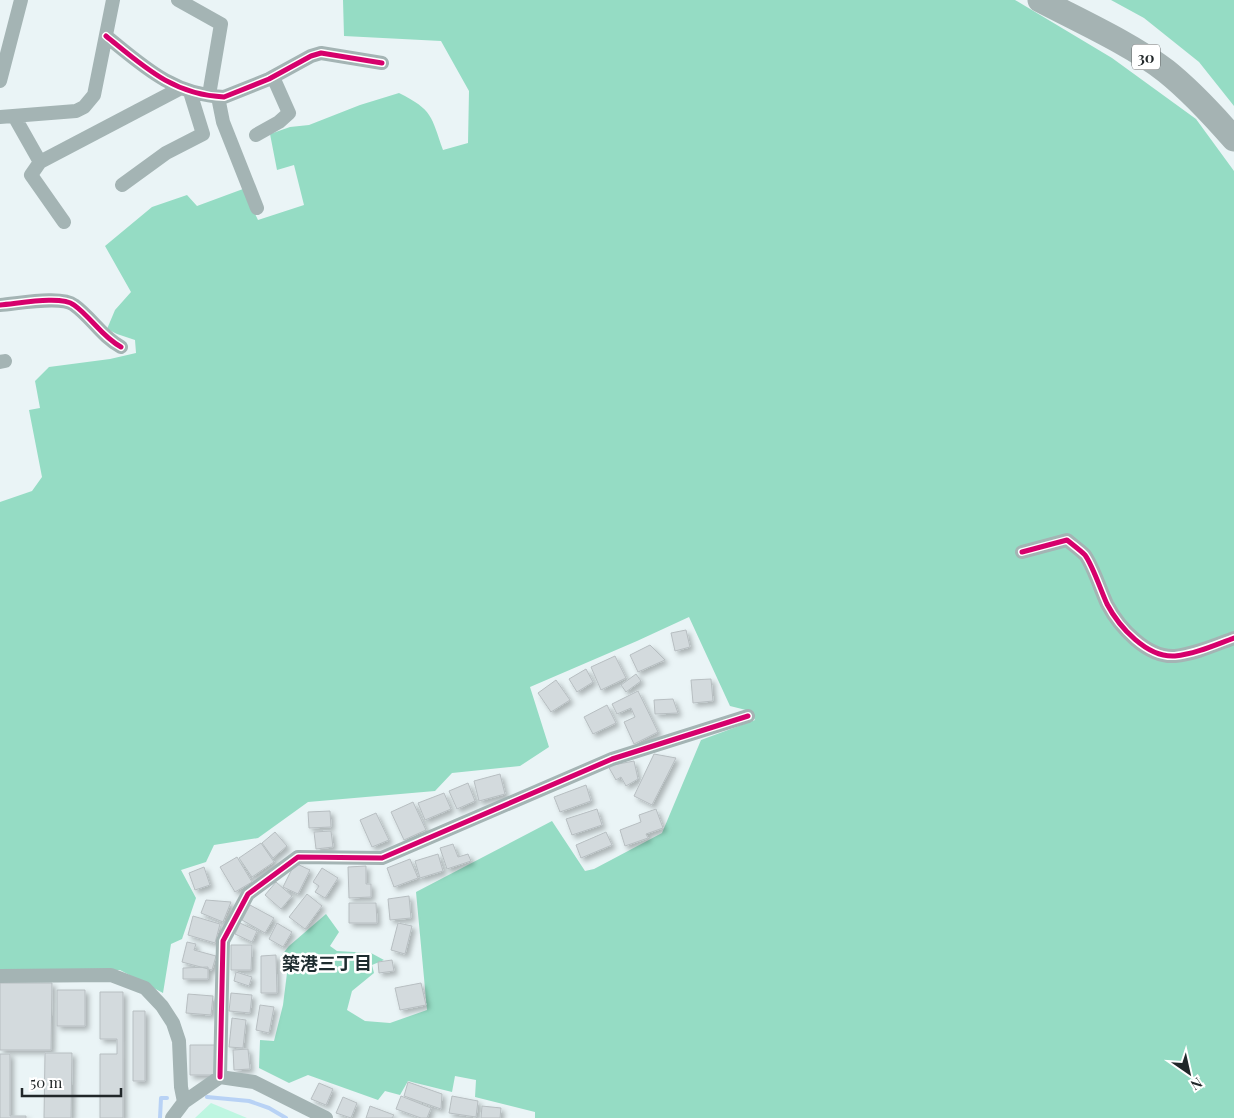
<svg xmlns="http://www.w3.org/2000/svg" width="1234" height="1118" font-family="'Playfair Display','Noto Sans JP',serif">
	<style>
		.green { fill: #bef6e1 }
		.forest { fill: #95dcc4 }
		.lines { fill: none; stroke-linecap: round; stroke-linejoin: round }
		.stream { stroke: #b8d2f5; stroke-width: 4 }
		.building { fill: #d3dadd; stroke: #b7bec1; filter: url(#shadow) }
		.street { stroke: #a4b4b4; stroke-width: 14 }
		.highway { stroke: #a5b3b3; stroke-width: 25 }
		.cycleway-casing { stroke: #fff; stroke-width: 8 }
		.cycleway { stroke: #d6006c; stroke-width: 5 }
		.labels { text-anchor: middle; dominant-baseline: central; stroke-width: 5; stroke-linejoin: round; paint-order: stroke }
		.shield { fill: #fff; stroke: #646869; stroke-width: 1 }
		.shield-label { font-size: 15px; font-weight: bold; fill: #212729 }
		.neighbourhood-label { font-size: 18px; font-weight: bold; fill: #1e2c2f; stroke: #fff }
	</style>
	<defs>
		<filter id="shadow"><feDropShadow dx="3.5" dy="3.5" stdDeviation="2.5" flood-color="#0004"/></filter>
	</defs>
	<rect width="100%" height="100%" fill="#eaf4f6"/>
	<!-- green -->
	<path class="green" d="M211 1103 247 1118H195Z"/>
	<!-- forest -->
	<path class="forest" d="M343 0H1015L1112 58 1196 119 1234 171V1118H535V1112L475 1097 476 1080 455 1076 452 1092 408 1081 400 1095 385 1091 378 1100 308 1075 289 1083 259 1068 260 1040 274 1041 283 1005 287 973 281 956 289 946 326 914 339 932 330 946 337 951 371 953 384 960 372 965 374 973 352 991 347 1010 365 1021 390 1023 427 1010 416 892 552 821 585 871 594 869 662 833 701 740 755 720 750 711 730 706 689 617 637 641 530 687 549 747 520 766 452 773 435 791 308 802 258 838 214 845 206 862 181 870 196 898 182 939 171 944 163 993 120 970H0V502L32 491 42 477 29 410 40 408 35 381 49 367 110 359 136 353 135 340 117 334 107 329 115 310 131 292 105 246 152 207 187 195 197 206 243 189 258 220 304 205 294 165 277 170 270 134 290 127 309 125 360 105 399 93C433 110 431 116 443 150L468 143 469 91 441 41 344 36Z
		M1111 0H1234V106L1199 62 1144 18Z"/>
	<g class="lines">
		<!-- stream -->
		<path class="stream" d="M207 1097 249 1101 269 1108 286 1118
			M160 1118 161 1098H167"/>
	</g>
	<!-- building -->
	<path class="building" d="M686 630 690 647 675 651 671 633Z
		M650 645 665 660 638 672 630 655Z
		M615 656 626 678 601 690 591 667Z
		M586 669 593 682 577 692 569 679Z
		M636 674 641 681 626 692 621 685Z
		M711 679 713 701 693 703 691 680Z
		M556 680 570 700 551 712 538 693Z
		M638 691 658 732 634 744 624 722 635 717 631 708 617 714 612 704Z
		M673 699 678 713 655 714 654 700Z
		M607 705 616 723 593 734 584 717Z
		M654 754 676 758 652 805 634 796Z
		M634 761 638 779 626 786 621 777 616 780 608 766Z
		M500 774 505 794 479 801 474 781Z
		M468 783 475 801 457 809 449 791Z
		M586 785 591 801 560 812 554 797Z
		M444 793 451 809 425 820 418 803Z
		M413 802 426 830 404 840 391 812Z
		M597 809 602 825 572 835 566 819Z
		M656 809 663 828 646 834 648 838 625 846 620 830 641 822 639 815Z
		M330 811 331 827 309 828 308 812Z
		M376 813 389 840 372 847 360 820Z
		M331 831 333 847 316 849 314 832Z
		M275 832 287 846 273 858 262 843Z
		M606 832 612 845 581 858 576 845Z
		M261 843 274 862 252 877 239 858Z
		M453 844 458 857 468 854 471 861 447 869 440 848Z
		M438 854 443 871 420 878 415 861Z
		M237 857 252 882 235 892 220 867Z
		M410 859 418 878 394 887 387 868Z
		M295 863 310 870 298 894 283 887Z
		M366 866V884H371V897L349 898 348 867Z
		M204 867 210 885 195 890 189 873Z
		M322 868 338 878 325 898 315 892 319 886 313 882Z
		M276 882 292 896 281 909 265 895Z
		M307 894 322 906 305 929 289 917Z
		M409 896 411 918 390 920 388 899Z
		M206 900 231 902 223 922 201 913Z
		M349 903H376L377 923H349Z
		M250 905 274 918 265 933 242 920Z
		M193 916 220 924 215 943 188 935Z
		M240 923 257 931 252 942 235 934Z
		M277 923 292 932 283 947 269 939Z
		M398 923 412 926 405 954 391 950Z
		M187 942 196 944 194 950 216 956 212 970 182 962Z
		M231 945H252L251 970H231Z
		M276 955 277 993H261V956Z
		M392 960 394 971 379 973 378 962Z
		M208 967V979H183V968Z
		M236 972 252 977 249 986 234 981Z
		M0 983H52L51 1050H0Z
		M421 983 426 1005 400 1010 395 988Z
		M57 990H85V1026H57Z
		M100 992H123V1118H100V1054H117V1039H100Z
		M231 993 252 995 250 1013 229 1011Z
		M188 994 213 996 211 1015 186 1013Z
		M260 1005 274 1007 269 1033 256 1030Z
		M133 1011H145V1081H133Z
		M232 1018 246 1020 243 1048 229 1047Z
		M190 1045H215V1075H190Z
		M248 1049 250 1069 234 1070 233 1050Z
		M45 1053H72L71 1118H44Z
		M0 1054H10V1116H26V1118H0Z
		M408 1082 442 1094 441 1109 404 1096Z
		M319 1083 333 1089 326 1105 311 1099Z
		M401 1096 431 1108 427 1118H421L396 1109Z
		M452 1096 478 1101 476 1117 449 1113Z
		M343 1097 357 1103 351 1118 336 1113Z
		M370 1106 394 1115 392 1118H366Z
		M482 1106 501 1108 500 1118H481Z"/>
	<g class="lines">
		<!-- street -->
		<path class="street" d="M178 0 221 24 209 95
			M106 36C143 66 173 95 224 97L269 79 311 56 321 53 382 63
			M0 81 21 0
			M218 97 223 122 257 208
			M14 116 40 162 181 88
			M0 117 76 111 84 107 94 95 113 0
			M256 135 279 122 289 113 273 77
			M40 162 31 175 64 222
			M122 185 166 153 203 134 190 92
			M0 305C17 304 61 295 74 305 91 317 102 337 121 347
			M0 362 5 361
			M1022 552 1067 540C1073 545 1080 550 1085 555 1093 566 1101 591 1107 604 1119 627 1147 658 1175 656 1195 654 1215 645 1234 638
			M0 976 111 975 145 988 162 1006 173 1023 179 1041 181 1087 184 1102
			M220 1077 223 941 248 894 298 857 382 858 612 759 748 716
			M172 1118 184 1102 220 1077 254 1082 326 1118"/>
		<!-- highway -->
		<path class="highway" d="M1040 0C1080 21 1131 44 1166 71 1191 91 1213 115 1234 139"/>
		<!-- cycleway casing -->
		<g class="cycleway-casing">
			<path id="cycleway" d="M106 36C143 66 173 95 224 97L269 79 311 56 321 53 382 63
				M0 305C17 304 61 295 74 305 91 317 102 337 121 347
				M1022 552 1067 540C1073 545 1080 550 1085 555 1093 566 1101 591 1107 604 1119 627 1147 658 1175 656 1195 654 1215 645 1234 638
				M220 1077 223 941 248 894 298 857 382 858 612 759 748 716"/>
		</g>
		<!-- cycleway -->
		<use href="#cycleway" class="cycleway"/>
	</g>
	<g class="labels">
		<!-- shield labels -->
		<rect class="shield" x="1132" y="44.5" width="28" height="25" rx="4"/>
		<g class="shield-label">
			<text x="1146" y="57">30</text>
		</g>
		<!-- neighbourhood labels -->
		<g class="neighbourhood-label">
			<text x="327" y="963">築港三丁目</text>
		</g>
	</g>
	<!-- north arrow -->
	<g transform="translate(1189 1073) rotate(146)" stroke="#ffffff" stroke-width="4" paint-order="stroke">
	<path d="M0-4L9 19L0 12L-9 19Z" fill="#212729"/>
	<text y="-8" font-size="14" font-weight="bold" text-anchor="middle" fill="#212729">N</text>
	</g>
	<!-- scale -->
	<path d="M22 1088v8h99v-8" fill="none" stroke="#212729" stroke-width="2.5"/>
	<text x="30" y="1088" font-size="15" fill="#212729" stroke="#ffffff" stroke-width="4" paint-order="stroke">50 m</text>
</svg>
